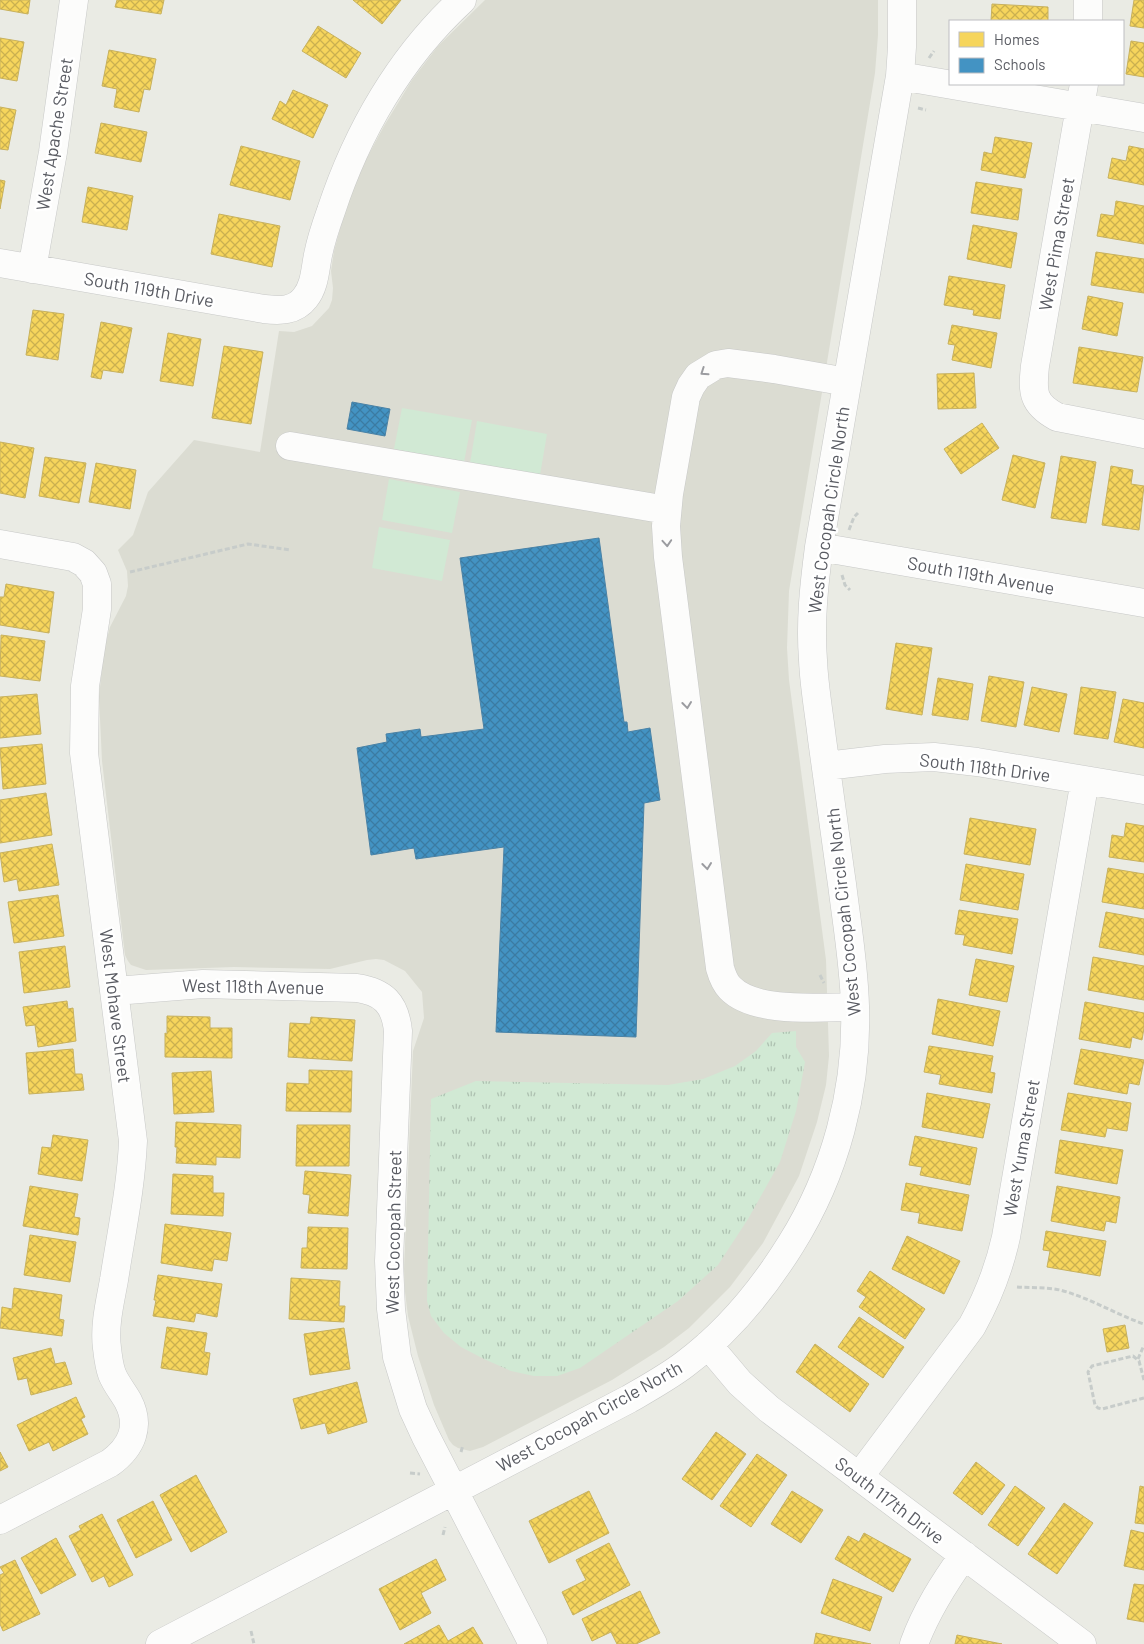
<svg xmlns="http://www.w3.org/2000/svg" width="1144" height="1644" font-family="Barlow,sans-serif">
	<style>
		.education { fill: #dbdcd2 }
		.grass { fill: url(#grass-tufts) }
		.pitch { fill: #d1e9d4 }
		.homes { fill: url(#homes-cross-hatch); stroke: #c7b15e }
		.schools { fill: url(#schools-cross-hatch); stroke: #4a82a6 }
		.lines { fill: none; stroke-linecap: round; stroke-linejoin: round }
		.minor-casing { stroke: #c7c8c7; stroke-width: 29 }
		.path { stroke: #c7ccca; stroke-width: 3; stroke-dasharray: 5 2.5; stroke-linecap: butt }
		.minor { stroke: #fcfcfb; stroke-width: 28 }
		.oneway { stroke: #9b9ca0 }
		.labels { text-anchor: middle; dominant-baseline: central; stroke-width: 5; stroke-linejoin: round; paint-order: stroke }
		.street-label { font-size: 18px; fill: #5a5c63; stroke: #fff }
	</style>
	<defs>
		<pattern id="grass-tufts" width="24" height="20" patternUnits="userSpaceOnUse" patternTransform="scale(1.25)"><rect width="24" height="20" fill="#d1e9d4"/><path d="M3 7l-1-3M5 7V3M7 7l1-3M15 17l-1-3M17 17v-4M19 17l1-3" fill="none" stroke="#adc0b0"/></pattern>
		<pattern id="homes-cross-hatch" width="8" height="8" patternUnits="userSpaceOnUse" patternTransform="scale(1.25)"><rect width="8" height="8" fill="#f6d55c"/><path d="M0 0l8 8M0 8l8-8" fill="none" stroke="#cab050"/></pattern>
		<pattern id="schools-cross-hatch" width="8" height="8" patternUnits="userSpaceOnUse" patternTransform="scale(1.25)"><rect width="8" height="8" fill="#4393c3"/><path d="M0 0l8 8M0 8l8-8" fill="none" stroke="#3b7ba2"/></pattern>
	</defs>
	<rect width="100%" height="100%" fill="#eaebe4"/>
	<!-- education -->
	<path class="education" d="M485 0H878V35L875 73 789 591 787 648 789 680 826 960 829 1056 826 1085 817 1122 799 1176 763 1243 730 1287 689 1328 664 1347 612 1380 483 1447 470 1451 458 1448 453 1445 449 1440 434 1405 418 1356 408 1316 405 1292 404 1269 413 1051 424 1018 422 992 405 971 384 960 376 959 367 960 330 969 234 967 146 970 131 965 128 961 125 955 102 761 99 697 104 649 110 627 126 596 128 586 127 571 118 550 133 535 148 492 194 440 260 452 279 331 294 332 312 326 329 308 332 300 333 288 331 271 334 251 345 211 362 167 384 126 412 80 438 46Z"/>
	<!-- grass -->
	<path class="grass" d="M796 1031V1047L805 1062 796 1111 780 1162 748 1219 718 1265 678 1301 580 1368 557 1376H534L511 1371 484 1359 461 1347 444 1333 431 1316 427 1301 431 1099 476 1081 668 1085 703 1079 735 1066 756 1051 772 1033Z"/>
	<!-- pitch -->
	<path class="pitch" d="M402 408 472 420 464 462 394 449Z
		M477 421 547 434 540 475 470 463Z
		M389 479 460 492 452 533 382 520Z
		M379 527 450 540 442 581 372 568Z"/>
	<!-- homes -->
	<path class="homes" d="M0 0H30L28 14 0 9Z
		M117 0H164L161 14 115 7Z
		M353 0H401L382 24Z
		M1134 0H1144V28L1130 26Z
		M992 4 1048 7V21H991Z
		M318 26 361 53 346 78 302 51Z
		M0 38 24 42 17 81 0 78Z
		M1131 41 1144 43V77L1126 74Z
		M109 50 156 59 150 90 144 89 139 112 114 107 117 89 102 86Z
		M293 90 328 105 313 138 272 119 280 101 286 105Z
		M0 107 16 110 8 150 0 149Z
		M101 123 147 132 141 162 95 153Z
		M995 137 1032 143 1025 178 981 170 984 152 992 154Z
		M241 146 300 161 290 200 230 185Z
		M1129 146 1144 149V185L1108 178 1112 158 1126 161Z
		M0 180 5 181 0 209Z
		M976 182 1022 189 1018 220 971 213Z
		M88 187 133 196 127 230 82 222Z
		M1116 201 1144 206V244L1097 236 1101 214 1114 216Z
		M219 214 280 226 272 267 211 254Z
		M973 225 1017 233 1011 268 967 259Z
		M1096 252 1144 259V293L1091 285Z
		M949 276 1005 285 1000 319 973 315 974 310 944 305Z
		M1088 296 1123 303 1117 336 1082 329Z
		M33 310 64 314 58 360 26 355Z
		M101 322 132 328 123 373 103 370 101 379 91 377Z
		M952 325 997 333 991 368 952 360 955 345 948 344Z
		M168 333 201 339 193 386 160 381Z
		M224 346 263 352 251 424 212 418Z
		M1079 347 1143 357 1137 392 1073 383Z
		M974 373 976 408 938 409 937 374Z
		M982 423 999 448 961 474 944 449Z
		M0 442 34 448 25 498 0 493Z
		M1013 455 1045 463 1035 508 1002 500Z
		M1061 456 1096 462 1086 523 1051 518Z
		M45 457 86 463 79 503 39 496Z
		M96 463 136 470 130 509 89 502Z
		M1111 466 1133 470 1131 484 1144 486 1139 530 1102 525Z
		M6 584 54 592 49 633 0 625V597H4Z
		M1 635 45 641 40 681 0 676Z
		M896 643 932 648 922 715 886 709Z
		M989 676 1024 682 1016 727 981 721Z
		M938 678 973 684 968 720 932 715Z
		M1032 687 1067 694 1059 732 1024 725Z
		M1081 687 1116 692 1108 739 1074 734Z
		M37 694 41 734 0 738V697Z
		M1123 699 1144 703V748L1114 742Z
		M42 744 46 784 3 789 0 748Z
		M46 793 52 835 0 843V800Z
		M970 818 1036 829 1030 865 964 854Z
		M1126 823 1144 826V862L1109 857 1112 835 1124 837Z
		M52 844 59 885 19 891 17 879 4 882 0 853Z
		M966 864 1024 874 1018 910 960 900Z
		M1108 868 1144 874V909L1102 902Z
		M58 895 64 936 14 943 8 902Z
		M959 910 1018 919 1012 954 963 945 965 935 955 934Z
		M1106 912 1144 919V955L1099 947Z
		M65 946 70 987 24 993 19 952Z
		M1093 957 1144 966V1000L1088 990Z
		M976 959 1014 966 1007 1002 969 995Z
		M938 999 1000 1011 993 1046 932 1034Z
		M67 1001 68 1009 73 1008 76 1041 38 1047 35 1025 26 1026 23 1007Z
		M1085 1002 1144 1013V1028L1142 1040 1132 1037 1130 1048 1079 1039Z
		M167 1016 210 1017V1028H232V1058L165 1057V1033L167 1034Z
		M311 1017 355 1020 352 1061 288 1057 290 1023 310 1024Z
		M929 1046 993 1056 990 1072 995 1073 992 1093 939 1084 941 1075 924 1072Z
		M73 1049 75 1074H82L84 1090 29 1094 26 1053Z
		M1081 1049 1144 1060 1139 1085 1129 1083 1127 1094 1074 1084Z
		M309 1070 352 1071 351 1112 286 1111 287 1083 309 1084Z
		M211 1071 214 1112 174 1114 172 1073Z
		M927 1093 990 1104 983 1138 922 1127Z
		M1068 1093 1131 1103 1127 1131 1107 1128 1105 1137 1061 1130Z
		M176 1122 241 1125 240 1158 216 1157V1165L176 1163 177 1147H175Z
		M297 1125H350L349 1166H296Z
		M53 1135 88 1140 82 1181 38 1174 42 1147 51 1148Z
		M915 1136 977 1148 970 1185 920 1175 922 1167 909 1165Z
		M1060 1140 1123 1150 1117 1184 1055 1173Z
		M305 1171 351 1175 348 1216 308 1213 310 1195 303 1194Z
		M173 1174 213 1176V1193H224L223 1216 171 1214Z
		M906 1183 969 1195 962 1231 918 1223 920 1213 901 1210Z
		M30 1186 78 1194 74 1217 80 1218 78 1235 23 1226Z
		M1057 1186 1120 1197 1116 1223 1106 1221 1104 1231 1051 1221Z
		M165 1224 231 1233 227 1261 214 1259 212 1271 161 1263Z
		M308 1227 348 1228 347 1269 301 1268 302 1248H307Z
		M1046 1231 1106 1241 1100 1276 1047 1267 1050 1251 1043 1250Z
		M30 1235 76 1242 70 1282 24 1275Z
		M907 1236 960 1261 944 1294 892 1269Z
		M870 1271 925 1309 905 1339 859 1307 866 1297 857 1291Z
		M158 1275 222 1284 217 1317 196 1313 194 1322 153 1316 156 1300H154Z
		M291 1278 340 1281 339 1306H345L344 1322 289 1319Z
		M14 1288 62 1295 59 1319 64 1320 62 1336 0 1328 2 1307 12 1309Z
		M859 1317 904 1347 883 1378 838 1347Z
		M1125 1325 1129 1348 1107 1352 1103 1329Z
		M167 1327 207 1333 204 1352 210 1353 207 1375 161 1368Z
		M344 1328 350 1369 310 1375 304 1334Z
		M815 1344 869 1384 850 1412 796 1372Z
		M51 1348 55 1364 65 1362 72 1384 31 1395 27 1378 18 1380 13 1358Z
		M357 1382 367 1422 328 1434 325 1423 301 1429 293 1399Z
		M76 1397 85 1417 81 1419 88 1434 53 1451 49 1442 29 1451 17 1425Z
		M716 1432 746 1454 712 1500 682 1479Z
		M0 1452 8 1467 0 1471Z
		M757 1454 787 1475 751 1527 720 1506Z
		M976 1462 1005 1485 982 1515 953 1493Z
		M196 1475 227 1532 191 1552 160 1495Z
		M1015 1486 1045 1508 1018 1546 988 1525Z
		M1140 1486 1144 1487V1524L1135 1523Z
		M589 1491 609 1533 549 1563 529 1521Z
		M792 1491 823 1510 801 1543 771 1524Z
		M153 1501 172 1540 136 1558 117 1520Z
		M1064 1503 1093 1523 1057 1574 1028 1554Z
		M102 1514 133 1575 109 1587 104 1576 92 1582 69 1536 81 1530 79 1526Z
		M1131 1530 1144 1533V1570L1124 1566Z
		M864 1533 911 1559 893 1592 835 1559 848 1536 859 1542Z
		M56 1538 76 1575 41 1594 21 1558Z
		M609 1543 630 1585 573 1615 562 1592 586 1580 576 1560Z
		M436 1559 446 1580 421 1593 431 1613 400 1630 379 1589Z
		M15 1560 40 1614 3 1631 0 1624V1575L4 1573 0 1567Z
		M833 1579 882 1597 870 1631 821 1613Z
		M1134 1584 1144 1585V1622L1127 1619Z
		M640 1591 660 1633 636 1644H617L611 1632 592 1641 582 1619Z
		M439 1625 448 1641 473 1627 483 1644H404Z
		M816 1633 871 1644H814Z
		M957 1635 1002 1644H955Z"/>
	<!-- schools -->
	<path class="schools" d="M352 402 390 409 385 436 347 429Z
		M599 538 624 722H627L628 732 650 728 660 800 644 803 636 1037 496 1032 504 847 416 859 414 848 371 855 357 748 387 742 386 734 420 729 421 737 484 729 460 558Z"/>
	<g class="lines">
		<!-- minor casing -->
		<g class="minor-casing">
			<path id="minor" d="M1088 0V21
				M900 76 1144 118
				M1084 84 1035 366C1032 393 1033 404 1057 417L1144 434
				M0 263 264 309C280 311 295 311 305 298 315 286 315 269 318 255 321 240 326 225 331 211 357 132 400 57 462 0
				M32 269 53 152 74 0
				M847 382 774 369 728 363 716 365 698 376 691 386 686 397 669 494 666 526 668 557 720 968C722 975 725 983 730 988 755 1014 822 1007 855 1007
				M290 446 667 510
				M0 544 73 557 84 563 93 573 97 584V609L85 686 84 753 133 1141C131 1188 121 1234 114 1280 110 1302 104 1326 107 1348 108 1357 109 1366 112 1374 116 1384 123 1392 128 1401 141 1426 132 1447 110 1463L0 1520
				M819 547 1144 603
				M826 766 885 759 934 757 977 762 1144 790
				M115 991 203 984 357 988C383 992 395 1003 398 1031L389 1261 391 1309 397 1357 413 1409 425 1435 533 1644
				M708 1345 740 1383 769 1409 1082 1644
				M859 1477 972 1326C988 1297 999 1269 1006 1237L1085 780
				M160 1644 629 1399C648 1388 668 1377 685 1364 728 1332 763 1289 791 1244 835 1174 858 1089 855 1006 854 965 847 925 842 884 835 836 829 788 822 739 819 713 814 686 813 660 810 622 814 585 819 547L900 76 902 47V0
				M914 1644C926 1611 944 1583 964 1555"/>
		</g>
		<!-- path -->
		<path class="path" d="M929 58 934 51
			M918 108 926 110
			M849 530 854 517 858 513
			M130 572 248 544 291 550
			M842 575 845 585 850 590
			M820 975 824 983
			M1017 1287C1031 1288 1046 1287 1060 1290 1090 1298 1115 1314 1144 1324
			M1138 1359 1144 1345
			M1144 1380 1139 1361 1133 1356 1092 1366 1088 1372 1095 1405 1098 1408 1102 1409 1144 1398
			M461 1452 463 1445
			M410 1473 420 1474
			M443 1535 445 1527
			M251 1631 254 1644"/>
		<!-- minor -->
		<use href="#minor" class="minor"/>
	</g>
	<!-- one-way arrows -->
	<defs><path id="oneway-chevron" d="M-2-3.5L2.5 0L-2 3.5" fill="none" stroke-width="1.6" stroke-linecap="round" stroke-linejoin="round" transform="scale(1.25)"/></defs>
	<g class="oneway">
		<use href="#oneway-chevron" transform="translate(704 372) rotate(146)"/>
		<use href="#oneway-chevron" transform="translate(667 543) rotate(86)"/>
		<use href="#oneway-chevron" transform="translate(687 705) rotate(83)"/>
		<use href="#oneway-chevron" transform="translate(707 866) rotate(83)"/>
	</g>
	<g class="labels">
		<!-- street labels -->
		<g class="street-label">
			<text transform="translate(54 134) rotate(-81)">West Apache Street</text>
			<text transform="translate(1056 244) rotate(-80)">West Pima Street</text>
			<text transform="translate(149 289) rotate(10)">South 119th Drive</text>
			<text transform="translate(828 510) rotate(-82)">West Cocopah Circle North</text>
			<text transform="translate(981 575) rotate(10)">South 119th Avenue</text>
			<text transform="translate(985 767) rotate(7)">South 118th Drive</text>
			<text transform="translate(843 912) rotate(-96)">West Cocopah Circle North</text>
			<text transform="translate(253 986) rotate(1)">West 118th Avenue</text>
			<text transform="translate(116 1006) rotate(83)">West Mohave Street</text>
			<text transform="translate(1021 1148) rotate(-80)">West Yuma Street</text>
			<text transform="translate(393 1232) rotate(-89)">West Cocopah Street</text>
			<text transform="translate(589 1416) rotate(-29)">West Cocopah Circle North</text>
			<text transform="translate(890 1500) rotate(37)">South 117th Drive</text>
		</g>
	</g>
	<!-- legend -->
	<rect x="949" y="20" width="175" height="65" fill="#ffffff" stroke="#bdbec1"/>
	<rect x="959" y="32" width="25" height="15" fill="#f6d55c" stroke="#bdbec1"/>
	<text x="994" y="45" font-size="15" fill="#5a5c63">Homes</text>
	<rect x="959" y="58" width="25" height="15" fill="#4393c3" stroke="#bdbec1"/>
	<text x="994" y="70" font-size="15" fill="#5a5c63">Schools</text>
</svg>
